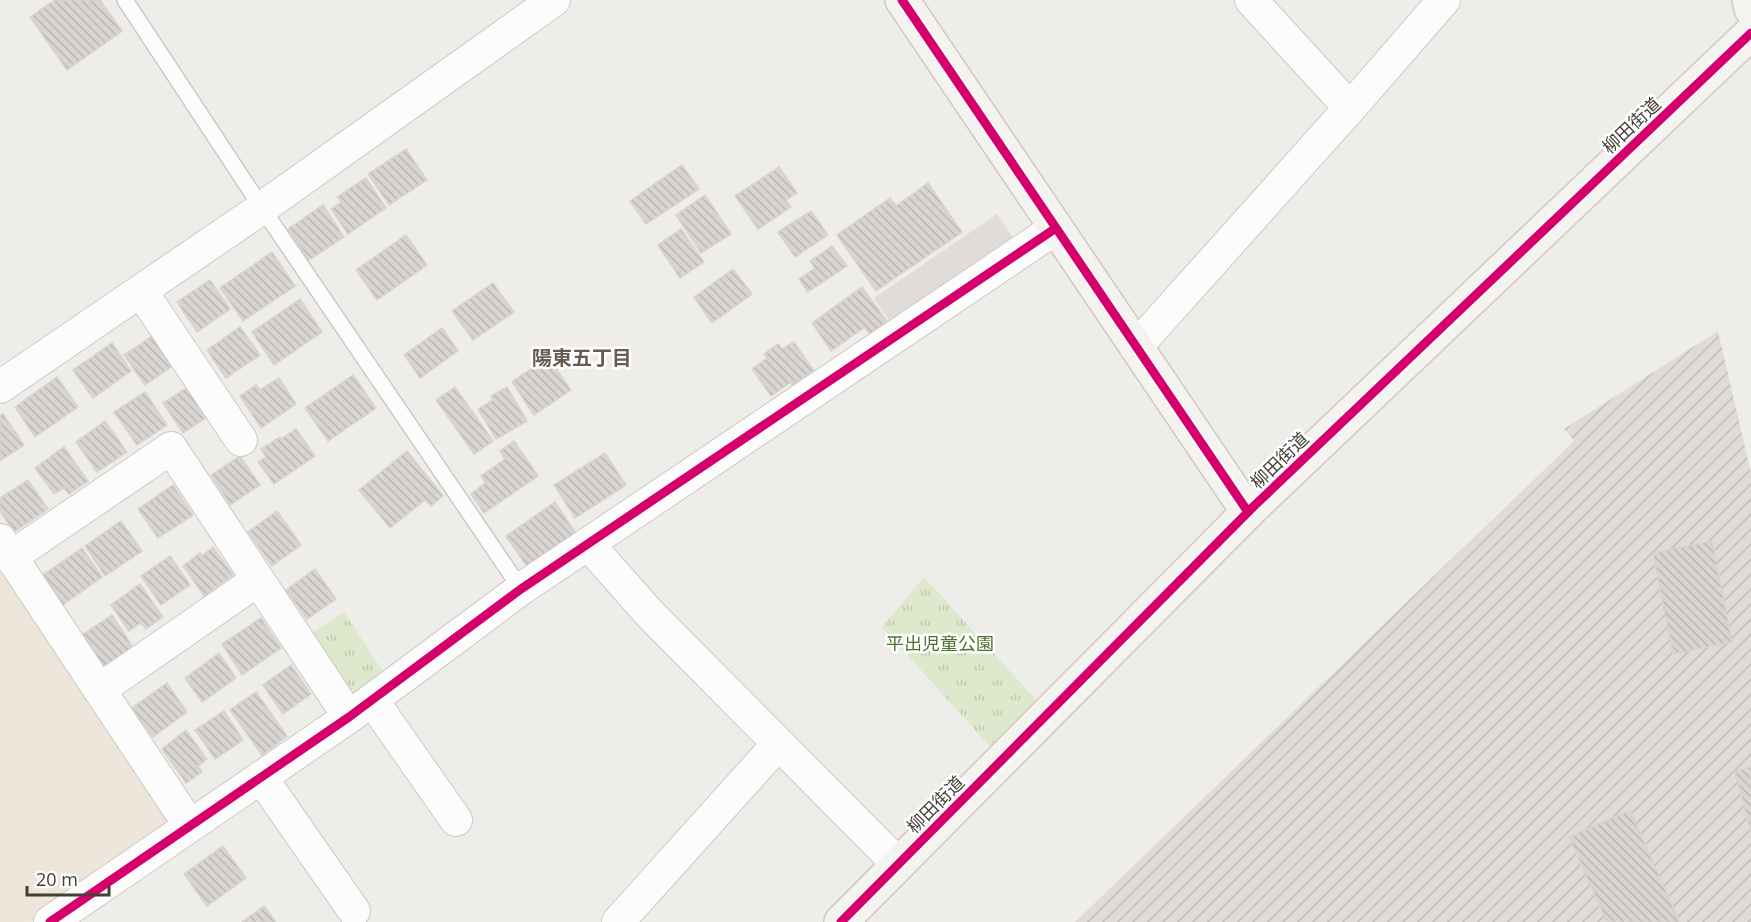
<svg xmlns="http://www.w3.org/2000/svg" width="1751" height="922" font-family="'Open Sans','Noto Sans JP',sans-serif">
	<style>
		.commercial { fill: #eee5db }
		.industrial { fill: url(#industrial-furrows) }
		.park { fill: url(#park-tufts) }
		.parking { fill: #dfdcda }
		.building { fill: url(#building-back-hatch); stroke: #d7d4d0; stroke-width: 1.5 }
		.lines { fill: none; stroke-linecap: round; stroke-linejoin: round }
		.lane-casing { stroke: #ccc9c6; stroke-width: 18 }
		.street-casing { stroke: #ccc9c6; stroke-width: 34 }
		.secondary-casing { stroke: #cec9c1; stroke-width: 36 }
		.lane { stroke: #fdfcfc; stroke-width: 15 }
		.street { stroke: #fdfcfc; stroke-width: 32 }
		.secondary { stroke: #f5f3ef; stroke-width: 33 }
		.cycleway-casing { stroke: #fff; stroke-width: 13 }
		.cycleway { stroke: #d6006c; stroke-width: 9 }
		.labels { text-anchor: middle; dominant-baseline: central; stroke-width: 5; stroke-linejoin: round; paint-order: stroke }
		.street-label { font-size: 18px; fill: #453e37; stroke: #fff }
		.park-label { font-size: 18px; fill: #4b722e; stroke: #fff }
		.neighbourhood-label { font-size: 20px; font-weight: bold; fill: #675c4f; stroke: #fff }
	</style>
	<defs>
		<pattern id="industrial-furrows" width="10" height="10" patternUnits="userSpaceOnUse" patternTransform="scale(1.5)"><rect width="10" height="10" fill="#dfdcd8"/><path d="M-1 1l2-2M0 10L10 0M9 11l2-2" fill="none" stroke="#c1beba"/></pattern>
		<pattern id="park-tufts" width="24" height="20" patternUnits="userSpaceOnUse" patternTransform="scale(1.5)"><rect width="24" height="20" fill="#dee8cc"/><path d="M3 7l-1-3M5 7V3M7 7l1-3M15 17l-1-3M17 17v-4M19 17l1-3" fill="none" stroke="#c0c8b0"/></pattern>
		<pattern id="building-back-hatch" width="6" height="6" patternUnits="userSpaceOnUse" patternTransform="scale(1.5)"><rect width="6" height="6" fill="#d7d4d1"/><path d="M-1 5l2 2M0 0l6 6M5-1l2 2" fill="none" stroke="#bab7b4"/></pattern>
	</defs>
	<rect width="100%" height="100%" fill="#efedea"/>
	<!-- commercial -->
	<path class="commercial" d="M0 566 168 815 166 829 31 922H0Z"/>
	<!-- industrial -->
	<path class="industrial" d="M1718 331 1751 473V922H1075L1574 441 1564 429Z"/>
	<!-- park -->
	<path class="park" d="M924 577 1038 702 991 748 882 627Z
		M344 612 386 676 364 693 345 688 309 635Z"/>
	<!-- parking -->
	<path class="parking" d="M997 214 1018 245 895 329 874 298Z"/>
	<!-- building -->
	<path class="building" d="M55 0H100L122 31 67 70 30 17Z
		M406 149 427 180 389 205 368 174Z
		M682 165 699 189 646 224 630 201Z
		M779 167 797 193 786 200 791 207 758 229 735 196Z
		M366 178 386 208 348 234 331 209 341 202 337 197Z
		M928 183 962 232 876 291 837 235 890 198 896 206Z
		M705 195 731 234 701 253 676 215Z
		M323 205 344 237 309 260 288 229Z
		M811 211 828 235 795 257 778 232Z
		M681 229 704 262 680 278 658 245Z
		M406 235 427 265 377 300 356 270Z
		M832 246 847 266 808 292 799 279 815 268 810 261Z
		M272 252 295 286 243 321 220 288Z
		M733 269 752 294 712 323 694 297Z
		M210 280 230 309 197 332 177 302Z
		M493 283 514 312 473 340 452 311Z
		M862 287 889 324 871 337 865 327 831 351 812 323Z
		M300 299 322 332 274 365 252 332Z
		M240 327 260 355 226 378 207 350Z
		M442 328 458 351 420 378 404 355Z
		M154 335 174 365 145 385 124 355Z
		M794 342 814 371 792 385 791 382 771 396 752 369 767 358 764 354 778 344 782 349Z
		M112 343 131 371 93 398 73 370Z
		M548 357 571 390 534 415 512 382Z
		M353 375 376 408 328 441 305 408Z
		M57 377 78 407 35 437 15 407Z
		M279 378 296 404 261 428 240 396 256 385 260 390Z
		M193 384 213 413 183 433 163 403Z
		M455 387 493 441 474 454 436 400Z
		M507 387 527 421 496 439 478 409 493 400 491 396Z
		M145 392 167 425 137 445 114 412Z
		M3 414 24 445 0 461V416Z
		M105 421 127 452 97 472 76 442Z
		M296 429 315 456 274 484 258 462 266 457 261 449 280 437 281 439Z
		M514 441 538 476 484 513 471 494 485 483 481 476 505 459 500 451Z
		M64 447 88 481 69 494 64 488 54 494 35 468Z
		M407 451 443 496 431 506 425 500 390 528 359 490Z
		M605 453 626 485 575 518 554 485Z
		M240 456 260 485 230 505 211 475Z
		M28 480 48 509 14 532 0 511V498Z
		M173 485 193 515 158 538 138 509Z
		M555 502 579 538 530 571 506 536Z
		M277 511 301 545 272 566 248 532Z
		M121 521 142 551 105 576 85 546Z
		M1712 541 1732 642 1673 654 1653 553Z
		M213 547 233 575 204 596 183 566 200 553 202 556Z
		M82 548 102 577 63 605 43 575Z
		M170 556 190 585 161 605 141 576Z
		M315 569 336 599 307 619 286 590Z
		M140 584 163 617 146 629 141 623 129 631 111 605Z
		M112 615 133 647 104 667 82 635Z
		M261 618 281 648 242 675 222 644Z
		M219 653 236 678 202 702 185 678Z
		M291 665 311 694 283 714 263 685Z
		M167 683 187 712 153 737 132 708Z
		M256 692 287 736 262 755 230 710Z
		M224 711 243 740 215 759 195 730Z
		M186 730 207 759 198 766 202 772 186 783 162 749Z
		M1751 767V833L1735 771Z
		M1630 810 1679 921 1677 922H1607L1569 837Z
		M223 846 246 878 207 906 184 874Z
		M264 906 276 922H242Z"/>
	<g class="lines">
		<!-- lane casing -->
		<g class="lane-casing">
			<path id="lane" d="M125 0 262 208 521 589"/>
		</g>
		<!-- street casing -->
		<g class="street-casing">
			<path id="street" d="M1251 0 1350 108
				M141 291 241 440
				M1136 347 1350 108 1444 0
				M0 387 262 208 554 0
				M0 540 190 826
				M588 544 650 614 898 864
				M11 557 171 448 349 717
				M99 690 258 580
				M372 700 456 820
				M261 777 354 911
				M50 922 349 717 521 589 1056 228
				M618 922 778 744"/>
		</g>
		<!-- secondary casing -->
		<g class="secondary-casing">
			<path id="secondary" d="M902 0 1248 512
				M1749 0 1751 9
				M841 922 1253 507 1751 33"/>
		</g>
		<!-- lane -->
		<use href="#lane" class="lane"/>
		<!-- street -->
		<use href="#street" class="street"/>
		<!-- secondary -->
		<use href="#secondary" class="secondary"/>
		<!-- cycleway casing -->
		<g class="cycleway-casing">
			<path id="cycleway" d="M902 0 1248 512
				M50 922 349 717 521 589 1056 228
				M841 922 1253 507 1751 33"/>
		</g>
		<!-- cycleway -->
		<use href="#cycleway" class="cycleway"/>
	</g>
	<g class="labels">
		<!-- street labels -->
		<g class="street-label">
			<text transform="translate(1631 125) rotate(-43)">柳田街道</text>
			<text transform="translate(1279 460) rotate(-44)">柳田街道</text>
			<text transform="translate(935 804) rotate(-45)">柳田街道</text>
		</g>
		<!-- park labels -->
		<g class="park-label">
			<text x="940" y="643">平出児童公園</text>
		</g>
		<!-- neighbourhood labels -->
		<g class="neighbourhood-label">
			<text x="582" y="357">陽東五丁目</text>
		</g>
	</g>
	<!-- scale -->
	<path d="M27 886v9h82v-9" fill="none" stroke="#453e37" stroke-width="3"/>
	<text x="36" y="886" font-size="18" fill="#453e37" stroke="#ffffff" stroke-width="4.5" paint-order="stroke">20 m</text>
</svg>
